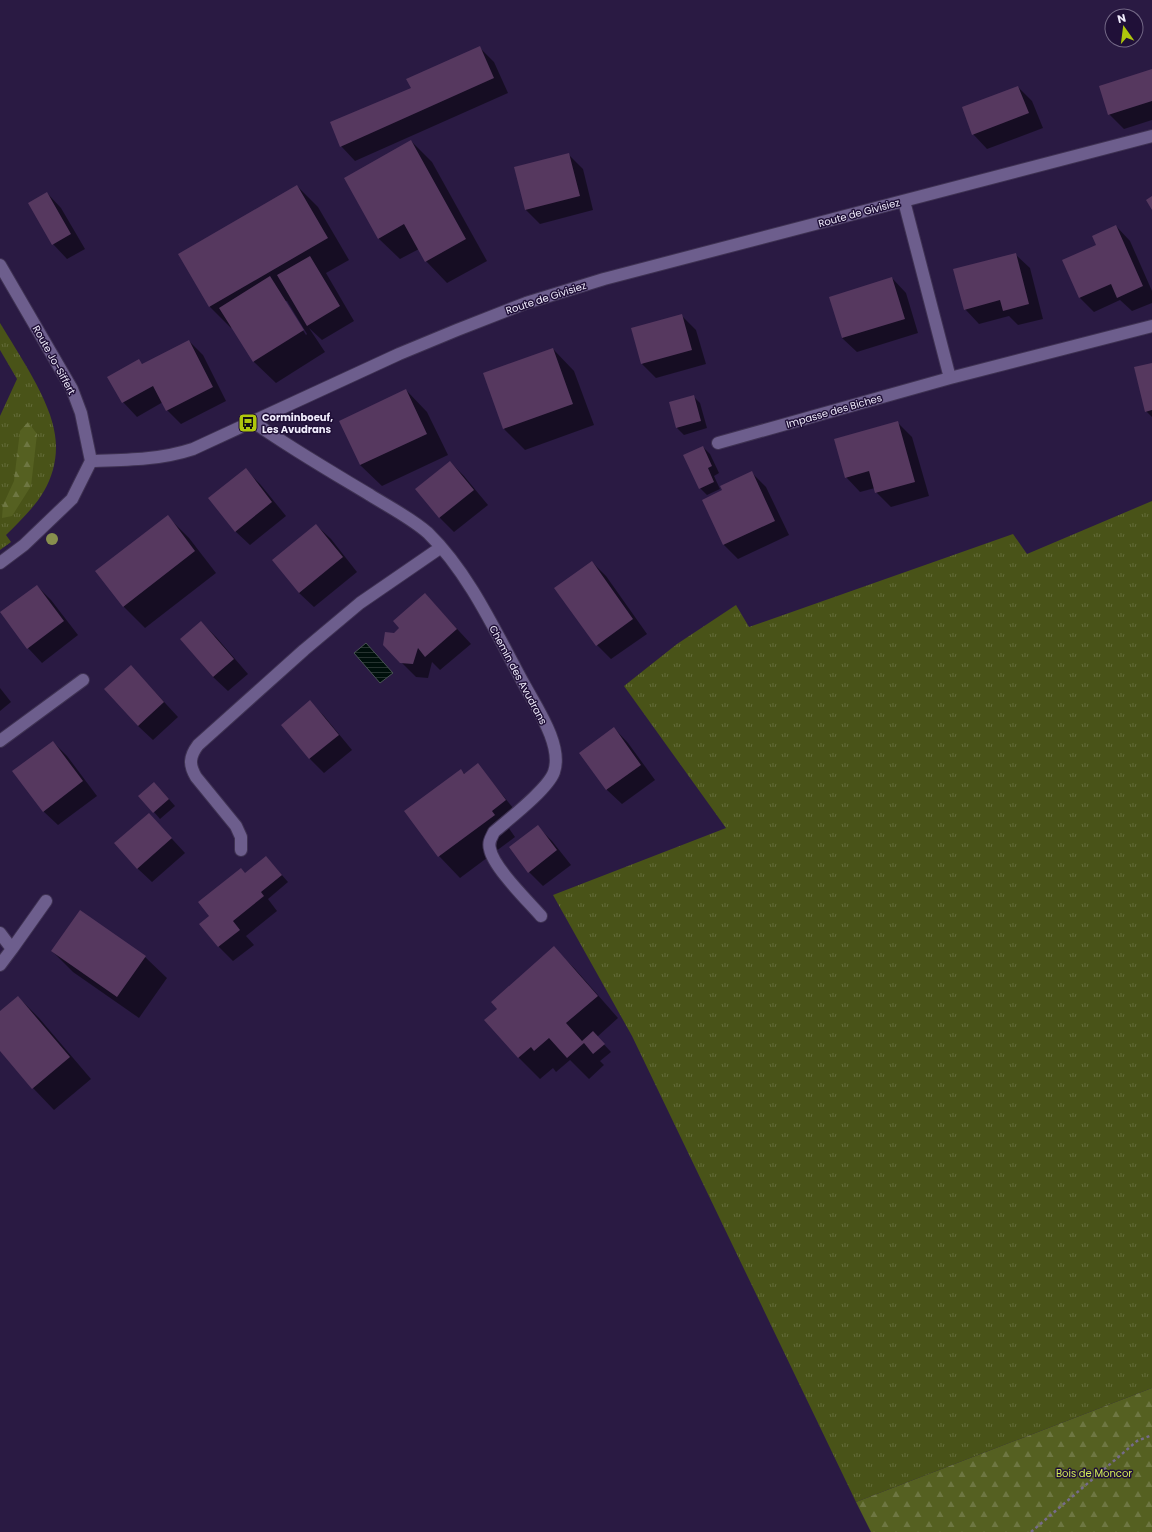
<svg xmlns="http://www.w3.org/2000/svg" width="1152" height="1532" font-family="Poppins,sans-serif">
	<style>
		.grass { fill: url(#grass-tufts) }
		.forest { fill: url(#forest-firs) }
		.water { fill: url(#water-rules); stroke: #485254 }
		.shadow { fill: #0007; fill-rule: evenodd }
		.building { fill: #56385f }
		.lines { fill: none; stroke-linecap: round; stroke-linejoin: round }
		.lane-casing { stroke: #3f3253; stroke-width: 14 }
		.street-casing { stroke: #3f3253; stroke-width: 14 }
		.secondary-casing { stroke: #3f3253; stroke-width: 14 }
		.path { stroke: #766b8a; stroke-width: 2.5; stroke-dasharray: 3 3; stroke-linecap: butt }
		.lane { stroke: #6d5e8d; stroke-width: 12 }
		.street { stroke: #6d5e8d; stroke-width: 12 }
		.secondary { stroke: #6d5e8d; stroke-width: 12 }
		.tree { fill: #888f4e }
		.labels { text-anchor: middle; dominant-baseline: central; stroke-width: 3; stroke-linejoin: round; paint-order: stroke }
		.street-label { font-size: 10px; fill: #f0ecfc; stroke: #201038 }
		.poi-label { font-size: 10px; font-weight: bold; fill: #f0ecfc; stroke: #201038; text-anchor: start }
		.park-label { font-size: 10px; fill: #d4ee57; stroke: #201038 }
	</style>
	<defs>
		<pattern id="grass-tufts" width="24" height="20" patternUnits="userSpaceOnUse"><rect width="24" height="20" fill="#495318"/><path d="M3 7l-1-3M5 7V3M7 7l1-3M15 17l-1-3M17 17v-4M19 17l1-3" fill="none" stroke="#646c3a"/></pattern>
		<pattern id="forest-firs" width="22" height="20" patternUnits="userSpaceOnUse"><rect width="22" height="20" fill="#556021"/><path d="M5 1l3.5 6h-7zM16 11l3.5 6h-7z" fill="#6e7742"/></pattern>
		<pattern id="water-rules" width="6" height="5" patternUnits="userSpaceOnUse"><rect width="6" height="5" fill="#00100c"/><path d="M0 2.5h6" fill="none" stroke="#263330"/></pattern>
	</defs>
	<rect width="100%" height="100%" fill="#2a1a43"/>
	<!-- grass -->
	<path class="grass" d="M0 323C18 353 51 401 55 435 58 454 54 474 44 491 35 507 19 522 6 535L11 542 0 550V416L17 379 0 350Z
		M1152 501V1388L856 1502 632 1036 553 895 726 828 624 686 677 644 736 605 749 627 1013 534 1027 554Z"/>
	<!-- forest -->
	<path class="forest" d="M28 422 37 434 31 486 12 516 2 518 3 505 14 481 20 431Z
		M1152 1388V1532H871L856 1502Z"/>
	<!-- water -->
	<path class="water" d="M366 643 393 673 380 683 354 653Z"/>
	<!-- shadow -->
	<path class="shadow" d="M479 47 494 62 508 93 355 161 341 146 412 88Z
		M1152 70V120L1124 129 1109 114Z
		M1018 87 1032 101 1043 128 987 149 973 134Z
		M411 141 432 162 487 261 447 283 426 261 419 249 400 259 378 238Z
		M568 154 583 169 593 210 540 224 525 209Z
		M297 186 318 207 349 260 326 273 354 321 322 340 309 328 325 352 276 383 254 362 233 327 231 328 210 307 179 254ZM284 301H287L307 334 306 335Z
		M47 193 61 208 85 249 67 259 53 244Z
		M1116 226 1130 241 1152 291V303L1132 311 1120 300 1094 312 1079 297 1098 245Z
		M1015 254 1030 268 1043 319 1018 325 1009 316 979 324 965 309Z
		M892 278 906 293 918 333 857 352 842 338Z
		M681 315 696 330 706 364 656 378 642 364Z
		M189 341 203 355 226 401 181 424 167 410 163 402 137 417 123 402 139 361 143 365Z
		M553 349 574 371 594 425 525 450 504 429Z
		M1152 364V417L1146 411Z
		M406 390 427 412 448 455 382 486 360 465Z
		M693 396 700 403 707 428 684 435 677 428Z
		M898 423 912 437 929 496 891 507 876 492 875 488 860 492 846 477Z
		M703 447 710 454 719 473 714 476 720 489 707 495 700 488Z
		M450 462 464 476 488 505 454 532 440 518 417 489Z
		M246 470 260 484 286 516 250 545 235 531Z
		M752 473 766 487 789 535 738 559 723 544Z
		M168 517 189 538 216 573 145 628 123 606Z
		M316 525 331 539 357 572 314 607 299 593Z
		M592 562 606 576 647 634 611 659 597 645Z
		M37 586 51 600 78 635 42 663 28 648 1 613Z
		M425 594 471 644 440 670 432 662 428 678 416 677 384 645 395 634Z
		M201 622 216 637 248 674 228 691 213 677 181 639Z
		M131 666 178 717 153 740 138 726Z
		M0 688 11 702 0 711Z
		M310 702 324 716 352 750 324 773 310 759 282 725Z
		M614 728 628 743 655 780 622 804 607 790 581 753Z
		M53 742 67 756 97 796 58 825 43 811Z
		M478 765 513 808 501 817 515 837 460 878 439 856 460 770 465 774Z
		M161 790 175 806 160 819 154 812Z
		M149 814 185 853 152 882 137 868Z
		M538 827 552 841 571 865 543 886 529 872Z
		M266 857 288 882 268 899 277 911 246 936 254 945 233 961 219 947 201 924 210 916Z
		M80 911 145 957 167 978 139 1018 73 972 52 951Z
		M554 948 575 969 618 1018 597 1037 611 1052 600 1061 604 1065 589 1079 570 1060 556 1072 553 1068 540 1079 519 1058 486 1020 499 1009Z
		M18 997 39 1018 91 1079 54 1110 33 1088 0 1050V1013Z"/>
	<!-- building -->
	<path class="building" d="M480 46 494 78 340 147 330 122 411 88 406 79Z
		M1152 69V101L1108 115 1099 86Z
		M1018 86 1029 113 972 135 962 107Z
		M411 140 466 239 425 262 404 224 378 239 344 178Z
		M569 153 580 196 525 210 514 167Z
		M297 185 328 238 209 307 178 254Z
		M47 192 71 234 52 245 28 203Z
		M1152 196V210L1146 200Z
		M1116 225 1143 286 1117 298 1111 284 1079 298 1062 260 1096 245 1092 236Z
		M1016 253 1029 304 1003 311 1000 300 964 310 953 269Z
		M310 256 340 306 307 326 277 275Z
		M270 276 304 330 253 362 219 308Z
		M892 277 905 319 842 338 829 297Z
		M682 314 692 350 641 364 631 328Z
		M189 340 213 387 166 411 153 386 122 403 107 377 139 359 142 364Z
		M553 348 573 404 503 429 483 373Z
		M1152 363V410L1145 412 1134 367Z
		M406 389 427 434 360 465 339 421Z
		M694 395 701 421 676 428 669 402Z
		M898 421 915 482 875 493 869 471 845 478 834 439Z
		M703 446 712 466 708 468 714 482 699 489 683 455Z
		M450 461 474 490 439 518 415 489Z
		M246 468 272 502 235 532 208 498Z
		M752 471 775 521 723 545 702 500 722 490 720 486Z
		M168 515 195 551 123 607 95 571Z
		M316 524 343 557 299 593 272 560Z
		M592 561 633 619 596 646 554 588Z
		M37 585 64 621 27 649 0 612Z
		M425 593 457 629 425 657 418 648 413 664 400 663 383 645 385 632 394 633 399 628 393 621Z
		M201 621 234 659 213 677 180 639Z
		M131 665 164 702 138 726 104 689Z
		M310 700 339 735 309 759 281 725Z
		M614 727 641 765 606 790 579 753Z
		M53 741 83 781 43 812 12 771Z
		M478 763 506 800 492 811 495 815 438 857 404 811 461 769 464 774Z
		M154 782 169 799 153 813 138 796Z
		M149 813 172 838 137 869 114 843Z
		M538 825 557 850 528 873 509 847Z
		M266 856 282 875 261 892 264 896 233 921 240 930 218 947 199 924 209 916 198 902 241 868 245 873Z
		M80 910 146 956 117 997 51 951Z
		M554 946 598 996 566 1023 582 1041 593 1031 605 1044 593 1054 584 1043 567 1058 549 1038 534 1051 531 1047 518 1058 484 1020 497 1009 491 1002Z
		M18 996 70 1057 32 1089 0 1051V1011Z"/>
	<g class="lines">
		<!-- lane casing -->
		<g class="lane-casing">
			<path id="lane" d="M0 741 83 680"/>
		</g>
		<!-- street casing -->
		<g class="street-casing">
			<path id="street" d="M904 201 950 378
				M252 421C290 448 330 471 370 495 389 507 411 518 428 533 470 574 497 635 525 686 537 708 563 746 554 772 548 789 509 819 494 832 491 838 488 842 490 849 493 867 528 901 541 916
				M718 443 950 378 1152 326
				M91 461C125 460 160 460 193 449L399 354 457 330 526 303 604 279 1152 136
				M241 850V837L236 826 196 777C189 765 189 757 198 745L304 650 360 603 440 548
				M0 933 12 949 0 965
				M12 949 46 901"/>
		</g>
		<!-- secondary casing -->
		<g class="secondary-casing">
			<path id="secondary" d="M0 265 72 389 81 413 91 461 72 499 24 545 0 563"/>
		</g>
		<!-- path -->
		<path class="path" d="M1031 1532 1137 1441 1152 1435"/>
		<!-- lane -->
		<use href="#lane" class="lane"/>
		<!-- street -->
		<use href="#street" class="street"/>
		<!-- secondary -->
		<use href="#secondary" class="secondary"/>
	</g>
	<!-- trees -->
	<circle class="tree" cx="52" cy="539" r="6"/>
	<!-- icons -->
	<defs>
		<g id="bus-square" transform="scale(1)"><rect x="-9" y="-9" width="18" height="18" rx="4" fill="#aec60c" stroke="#201038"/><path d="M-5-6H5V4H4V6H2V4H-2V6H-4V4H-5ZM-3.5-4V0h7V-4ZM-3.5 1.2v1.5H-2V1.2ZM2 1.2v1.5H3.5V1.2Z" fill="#111"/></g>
	</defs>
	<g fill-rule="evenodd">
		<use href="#bus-square" x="248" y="423"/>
	</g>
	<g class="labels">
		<!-- street labels -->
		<g class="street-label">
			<text transform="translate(859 213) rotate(-15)">Route de Givisiez</text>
			<text transform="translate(546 298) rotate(-18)">Route de Givisiez</text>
			<text transform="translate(54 360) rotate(61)">Route Jo-Siffert</text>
			<text transform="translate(834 411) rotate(-16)">Impasse des Biches</text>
			<text transform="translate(518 675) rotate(62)">Chemin des Avudrans</text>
		</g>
		<!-- poi labels -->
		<g class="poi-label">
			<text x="262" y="417">Corminboeuf,<tspan x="262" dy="12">Les Avudrans</tspan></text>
		</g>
		<!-- park labels -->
		<g class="park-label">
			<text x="1094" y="1473">Bois de Moncor</text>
		</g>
	</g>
	<!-- north arrow -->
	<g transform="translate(1124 28) rotate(346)"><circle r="19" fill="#201038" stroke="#736886"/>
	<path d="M0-3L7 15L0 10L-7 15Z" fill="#aec60c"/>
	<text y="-6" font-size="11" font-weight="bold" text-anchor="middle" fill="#f0ecfc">N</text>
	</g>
</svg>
